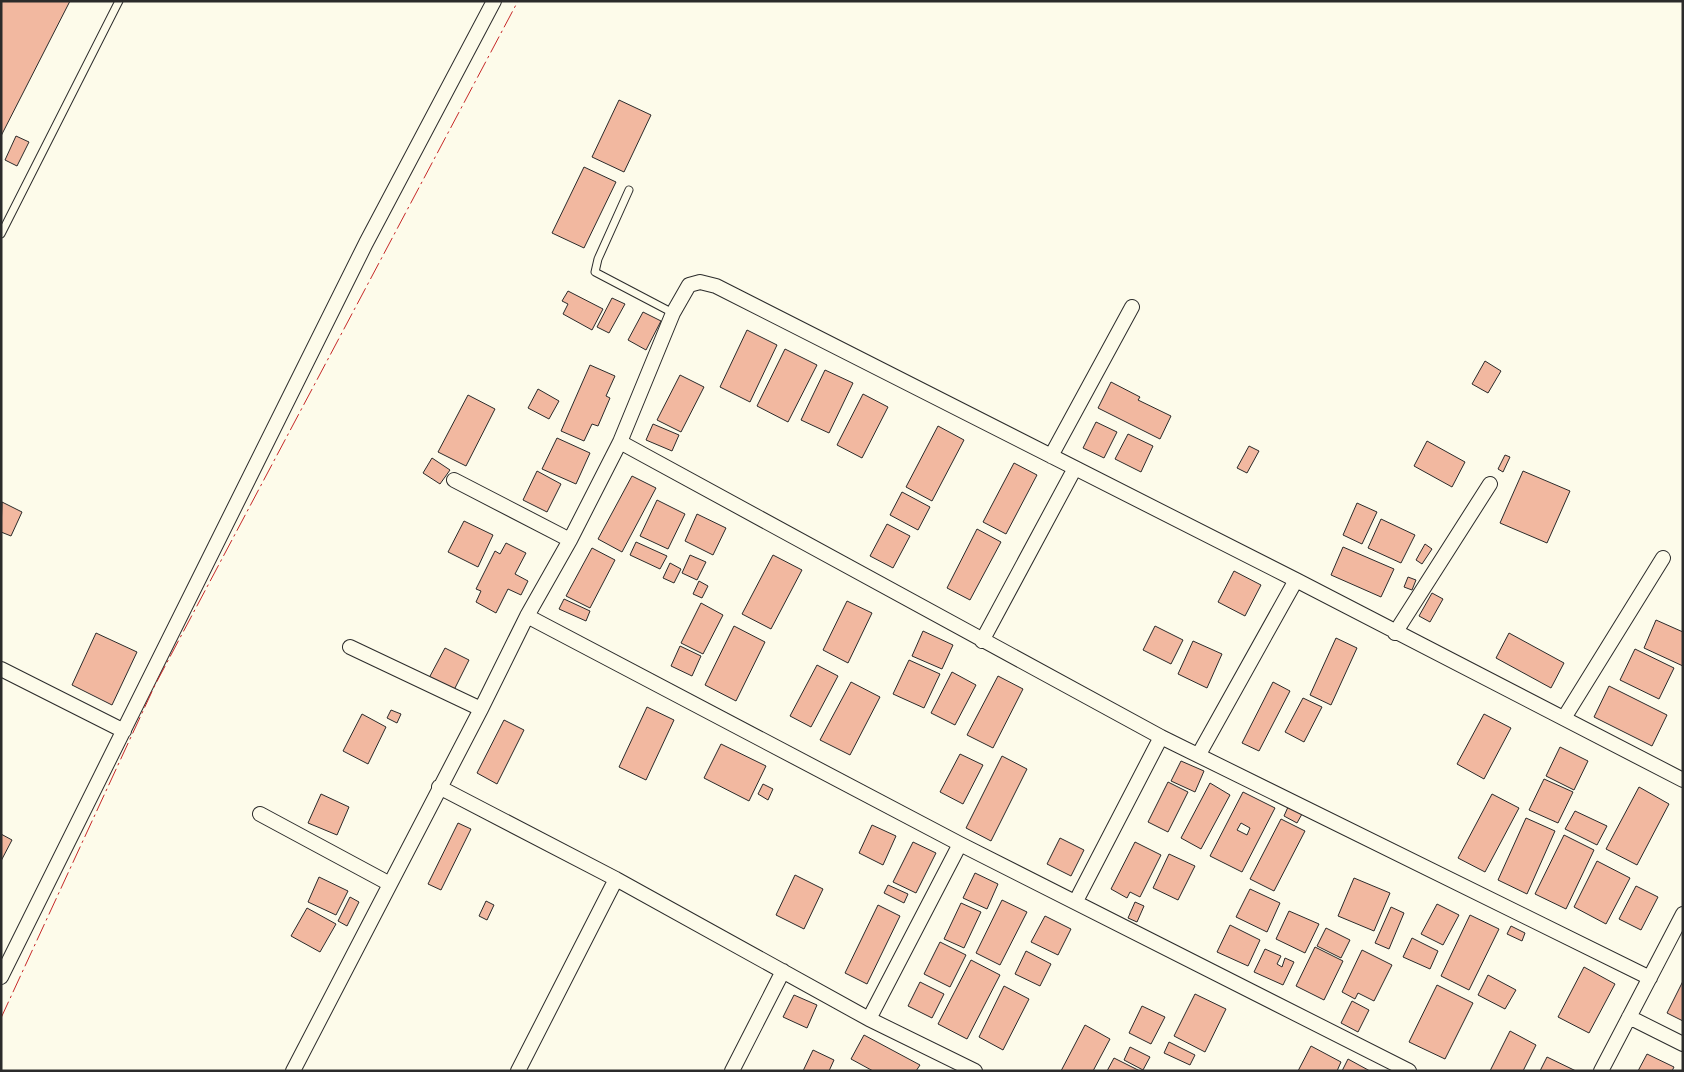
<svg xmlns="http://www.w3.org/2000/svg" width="1684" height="1072" font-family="'Titillium Web',sans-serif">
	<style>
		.building { fill: #f2b8a0; stroke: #2b2b2b; fill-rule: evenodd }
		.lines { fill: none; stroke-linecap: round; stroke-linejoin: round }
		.service-casing { stroke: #2b2b2b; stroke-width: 9 }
		.minor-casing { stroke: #2b2b2b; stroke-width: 16 }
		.service { stroke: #fdfbea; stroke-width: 7 }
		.minor { stroke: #fdfbea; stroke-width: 14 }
		.power { stroke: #c62828; stroke-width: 1; stroke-dasharray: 18 4 2.5 4; stroke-linecap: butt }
	</style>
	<rect width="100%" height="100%" fill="#fdfbea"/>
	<!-- building -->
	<path class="building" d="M1 1H70L1 136Z
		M619 100 651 115 624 172 592 157Z
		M16 136 29 142 17 166 5 160Z
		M584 167 616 182 584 248 552 233Z
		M568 291 603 309 592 330 563 314 568 304 562 301Z
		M612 298 625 304 609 333 597 327Z
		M643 312 661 321 646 350 628 340Z
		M747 330 777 345 750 402 720 387Z
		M785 349 817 365 788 422 757 406Z
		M1485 361 1501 371 1488 393 1472 384Z
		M590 365 615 376 606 396 610 398 598 426 592 424 584 441 561 431Z
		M825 370 853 383 829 433 801 420Z
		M680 375 704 387 681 432 657 420Z
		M1111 382 1140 397 1138 400 1171 416 1160 439 1098 408Z
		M538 389 559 401 549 419 528 408Z
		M863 394 888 407 862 458 837 445Z
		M468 395 495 409 466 466 438 452Z
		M1096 422 1117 432 1104 458 1083 448Z
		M653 424 679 435 672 451 646 440Z
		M938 426 964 440 932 501 906 487Z
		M1128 434 1153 446 1141 472 1115 459Z
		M557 438 590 453 576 484 542 469Z
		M1427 441 1465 462 1452 487 1414 466Z
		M1249 446 1259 451 1247 473 1237 468Z
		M1505 455 1510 457 1503 472 1498 469Z
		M432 458 450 470 440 484 423 473Z
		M1014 463 1037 475 1006 534 983 522Z
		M537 471 561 484 547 512 523 500Z
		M1523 471 1570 491 1547 543 1500 523Z
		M632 476 656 488 622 552 598 539Z
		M902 492 930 507 918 530 890 515Z
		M657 500 685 514 668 549 640 536Z
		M2 502 22 512 11 536 1 532Z
		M1357 503 1377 512 1362 544 1343 535Z
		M697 514 726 528 713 555 685 541Z
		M1381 519 1415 535 1401 563 1368 548Z
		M464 521 493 535 478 567 448 552Z
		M887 524 910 536 893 568 870 556Z
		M977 529 1001 542 970 600 947 588Z
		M636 542 667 556 660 569 630 555Z
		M506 543 526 553 515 574 528 581 521 595 508 589 496 613 476 602 481 591 476 589 495 551 500 554Z
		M1425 544 1432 549 1422 564 1416 560Z
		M1343 547 1394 569 1381 597 1331 575Z
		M592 548 615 560 590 608 566 596Z
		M690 555 706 562 697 580 682 573Z
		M773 555 802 570 771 629 742 614Z
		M670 563 681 569 674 583 663 578Z
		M1234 571 1261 585 1245 616 1218 602Z
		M1408 577 1416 580 1412 590 1404 587Z
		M699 581 708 586 702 598 693 594Z
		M1432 593 1443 599 1430 622 1419 616Z
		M564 599 590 611 586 621 559 609Z
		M847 601 872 613 848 663 823 650Z
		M701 603 723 615 703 654 681 643Z
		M1656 620 1683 632V666L1644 648Z
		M734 626 765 642 736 701 705 685Z
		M1155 626 1183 640 1171 664 1143 650Z
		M923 631 953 645 942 669 912 656Z
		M96 633 137 652 112 705 72 685Z
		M1509 633 1564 663 1551 688 1496 658Z
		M1336 638 1357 648 1331 705 1310 695Z
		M1193 641 1222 654 1207 688 1178 674Z
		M680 646 701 656 692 676 671 666Z
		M445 648 469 660 454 690 429 678Z
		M1635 649 1674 668 1659 699 1620 680Z
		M909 660 940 674 924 708 893 694Z
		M817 665 838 676 811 727 790 716Z
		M952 672 976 685 955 725 931 713Z
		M998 676 1023 689 993 748 967 735Z
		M851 682 880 697 850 755 820 740Z
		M1273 682 1290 691 1259 751 1242 743Z
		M1609 686 1667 715 1652 746 1594 717Z
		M1303 698 1322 707 1304 742 1285 732Z
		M647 707 674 720 646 780 619 767Z
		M391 710 401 714 397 723 387 718Z
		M362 714 386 727 368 764 343 751Z
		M1484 714 1511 728 1484 779 1457 764Z
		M504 720 524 730 497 784 477 773Z
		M721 744 766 766 749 801 704 778Z
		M1560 747 1588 761 1574 790 1546 776Z
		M960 754 983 765 963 804 940 792Z
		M1002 756 1027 769 991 841 966 828Z
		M1181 761 1204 771 1195 792 1171 781Z
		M1544 779 1573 792 1558 823 1529 810Z
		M1168 782 1188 792 1168 832 1148 822Z
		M1210 783 1230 795 1201 849 1181 838Z
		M763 784 773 789 768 800 758 794Z
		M1639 787 1669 804 1637 865 1606 849Z
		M1243 792 1275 808 1242 872 1210 856ZM1241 823 1250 828 1247 835 1237 830Z
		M321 794 349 807 337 835 308 823Z
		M1492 794 1519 808 1485 872 1458 858Z
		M1288 807 1302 814 1297 823 1284 816Z
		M1575 811 1607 826 1597 845 1565 829Z
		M1526 818 1555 831 1527 894 1498 880Z
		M1281 819 1305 831 1274 891 1250 879Z
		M458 823 471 829 441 890 428 884Z
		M872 825 896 836 883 865 859 853Z
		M1 834 12 840 1 861Z
		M1564 835 1594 850 1566 909 1535 894Z
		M1060 838 1084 850 1071 876 1047 864Z
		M913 842 936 853 916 893 893 882Z
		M1135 842 1161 855 1140 897 1130 892 1127 898 1111 889Z
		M1169 854 1195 866 1178 900 1153 888Z
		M1597 861 1630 878 1606 924 1574 907Z
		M975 873 998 884 987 909 963 898Z
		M795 875 823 889 804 929 776 915Z
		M319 877 348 891 336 915 308 902Z
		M1354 878 1390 893 1374 931 1338 916Z
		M888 885 908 894 904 903 884 893Z
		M1636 886 1658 897 1641 930 1619 919Z
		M1250 889 1280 903 1267 932 1236 917Z
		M350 897 359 902 347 926 338 921Z
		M1002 900 1027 912 1000 965 976 953Z
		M486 901 494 905 487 920 479 916Z
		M1135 902 1144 906 1137 922 1128 918Z
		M961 903 981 912 964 948 944 939Z
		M1437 904 1459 915 1443 945 1421 934Z
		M878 905 900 916 867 984 845 973Z
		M1391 907 1404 913 1389 949 1375 943Z
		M307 908 336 924 320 952 291 936Z
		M1289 911 1319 924 1305 953 1276 939Z
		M1470 915 1499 929 1469 990 1441 976Z
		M1045 916 1071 929 1058 955 1031 942Z
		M1230 925 1260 940 1248 966 1217 952Z
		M1511 926 1525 933 1522 941 1507 934Z
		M1326 928 1350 940 1341 958 1317 946Z
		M1412 938 1438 951 1430 969 1403 957Z
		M940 942 966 955 950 987 924 974Z
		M1315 947 1343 961 1324 1000 1296 986Z
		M1265 949 1281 956 1277 964 1282 967 1285 958 1294 962 1283 985 1254 972Z
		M1362 950 1392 965 1374 1001 1358 993 1355 999 1342 992Z
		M1026 951 1051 964 1040 986 1015 974Z
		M971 960 1000 975 967 1039 938 1024Z
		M1584 967 1615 984 1589 1033 1558 1017Z
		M1488 975 1516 990 1505 1009 1478 995Z
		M1683 981V1021L1667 1013Z
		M920 982 944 994 932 1018 908 1006Z
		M1437 985 1473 1003 1445 1059 1409 1042Z
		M1004 986 1029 999 1003 1050 979 1037Z
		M1195 994 1226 1009 1205 1052 1174 1036Z
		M794 995 817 1005 807 1028 783 1017Z
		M1352 1001 1369 1010 1358 1032 1341 1023Z
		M1142 1006 1165 1017 1151 1044 1129 1033Z
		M1085 1025 1110 1039 1093 1071H1061Z
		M1510 1031 1536 1045 1523 1071H1490Z
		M864 1035 920 1065 916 1071H873L851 1059Z
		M1169 1042 1195 1055 1190 1065 1164 1053Z
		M1311 1046 1341 1062 1337 1071H1298Z
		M1130 1047 1150 1057 1143 1070 1124 1060Z
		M813 1050 834 1060 829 1071H803Z
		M1647 1054 1674 1067 1672 1071H1638Z
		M1547 1057 1576 1071H1540Z
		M1114 1058 1140 1071H1107Z
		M1348 1059 1370 1071H1342Z"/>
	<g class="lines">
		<!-- service casing -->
		<g class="service-casing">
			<path id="service" d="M629 190 598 259 595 272 673 313
				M1 234 119 1"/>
		</g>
		<!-- minor casing -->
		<g class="minor-casing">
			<path id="minor" d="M620 442 1161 737 1650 978
				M1051 456 1132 307
				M454 480 570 540
				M527 616 960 844 1409 1071
				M1395 633 1490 484
				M982 641 1075 468
				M350 647 481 709
				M1 669 124 731
				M1564 718 1663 558
				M1199 754 1296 580
				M439 787 616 879 869 1019 975 1071
				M260 814 390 884
				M1076 901 1161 737
				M1 977 366 243 494 1
				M1629 1017 1683 1044
				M869 1019 960 844
				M293 1071 481 709 527 616 570 540 620 442 673 313 689 285 700 282 716 286 1296 580 1683 780
				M518 1071 616 879
				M732 1071 783 971
				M1601 1071 1683 914"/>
		</g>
		<!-- service -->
		<use href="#service" class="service"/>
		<!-- minor -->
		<use href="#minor" class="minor"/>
		<!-- power -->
		<path class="power" d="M1 1018 155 685 518 1"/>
	</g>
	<!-- border -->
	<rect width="1684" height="1072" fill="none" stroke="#2b2b2b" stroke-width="5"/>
</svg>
